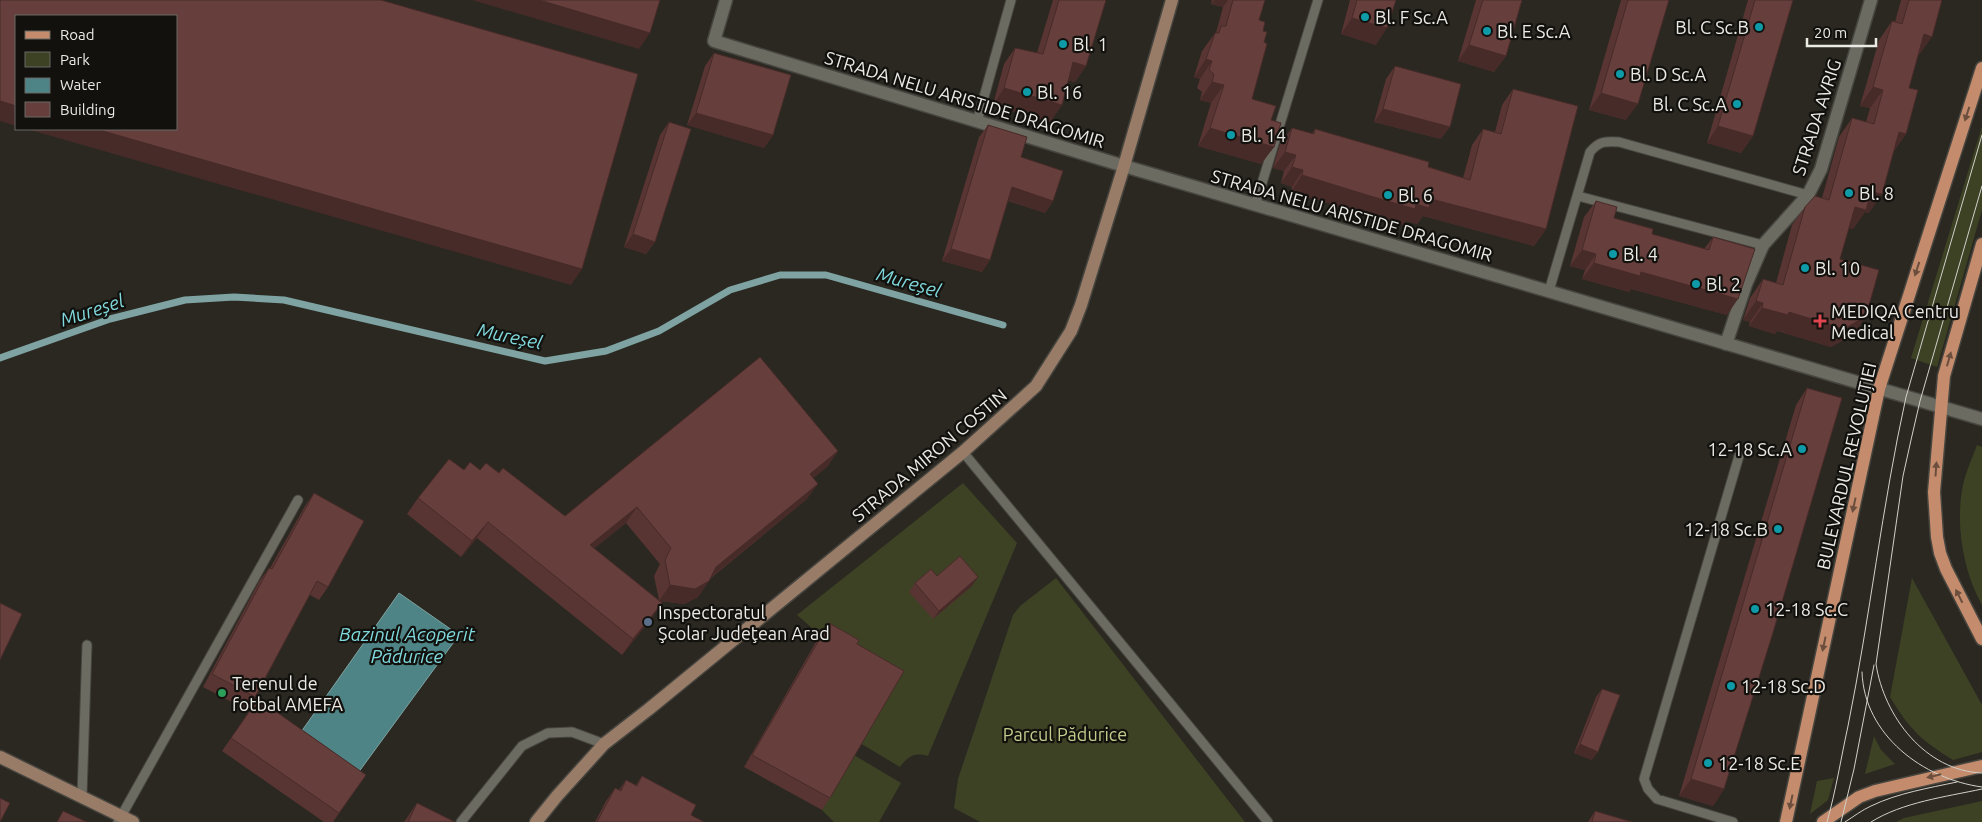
<svg xmlns="http://www.w3.org/2000/svg" width="1982" height="822" font-family="Ubuntu,sans-serif">
	<style>
		.green { fill: #3e4224 }
		.water { fill: #4f8486; stroke: #7ea3a2 }
		.lines { fill: none; stroke-linecap: round; stroke-linejoin: round }
		.stream { stroke: #7ea3a2; stroke-width: 7 }
		.service-casing { stroke: #47453f; stroke-width: 11 }
		.minor-casing { stroke: #47453f; stroke-width: 15 }
		.tertiary-casing { stroke: #47453f; stroke-width: 15 }
		.secondary-casing { stroke: #47453f; stroke-width: 15 }
		.primary-casing { stroke: #47453f; stroke-width: 15 }
		.service { stroke: #6c6b62; stroke-width: 9 }
		.minor { stroke: #6c6b62; stroke-width: 12 }
		.tertiary { stroke: #6c6b62; stroke-width: 12 }
		.secondary { stroke: #987c67; stroke-width: 12 }
		.primary { stroke: #c48c6c; stroke-width: 12 }
		.tram { stroke: #d1d0ca; stroke-width: 1 }
		.wall { fill: #583533; fill-rule: evenodd }
		.shaded-wall { fill: #472b29 }
		.building { fill: #663e3b; stroke: #472b29 }
		.oneway { fill: #6b4e3d }
		.culture-dot { fill: #0f9aa8; stroke: #12110e; stroke-width: 2 }
		.health-dot { fill: #e0444e; stroke: #12110e; stroke-width: 2 }
		.service-dot { fill: #5c6f8a; stroke: #12110e; stroke-width: 2 }
		.leisure-dot { fill: #2e9e5b; stroke: #12110e; stroke-width: 2 }
		.labels { text-anchor: middle; dominant-baseline: central; stroke-width: 4.5; stroke-linejoin: round; paint-order: stroke }
		.poi-label { font-size: 18px; fill: #ebeae5; stroke: #12110e; text-anchor: start }
		.street-label { font-size: 18px; fill: #ebeae5; stroke: #12110e }
		.park-label { font-size: 18px; fill: #c3cc8b; stroke: #12110e }
		.water-label { font-size: 19px; font-style: italic; fill: #80d9dd; stroke: #12110e }
	</style>
	<rect width="100%" height="100%" fill="#2a2821"/>
	<!-- green -->
	<path class="green" d="M1982 126V210L1937 367 1911 358Z
		M1977 445 1982 447V605C1963 571 1955 524 1963 485 1966 472 1972 458 1977 445Z
		M963 483 1017 543 928 756C915 752 908 756 900 767L860 743 851 653 820 635 797 615Z
		M1056 578 1245 822H980L954 808 958 779 1013 615 1020 606Z
		M1912 578 1982 705V752L1953 760C1921 740 1910 730 1890 697Z
		M1874 736 1881 750 1895 764 1865 774Z
		M854 755 901 783 879 822H834L822 810Z
		M1834 778 1828 800 1810 814 1817 781Z
		M1982 801V822H1896L1904 818Z"/>
	<!-- water -->
	<path class="water" d="M399 593 459 635 358 773 301 732Z"/>
	<g class="lines">
		<!-- stream -->
		<path class="stream" d="M0 358 110 319 185 300 234 297 284 300 545 361 606 351 659 331 730 290 780 275H826L1003 325"/>
		<!-- service casing -->
		<g class="service-casing">
			<path id="service" d="M977 122 1011 0
				M1578 196 1763 245
				M1255 206 1318 0
				M1549 291 1590 152C1599 141 1606 141 1619 142L1808 195
				M963 452 1268 822
				M82 796 87 645
				M118 822 298 500
				M461 822 522 746 548 733 572 732 604 744
				M1733 822 1657 799 1648 789 1644 779 1739 456"/>
		</g>
		<!-- minor casing -->
		<g class="minor-casing">
			<path id="minor" d="M726 0 714 41 1124 166
				M1726 344 1746 284 1763 245 1808 195 1821 169 1871 0"/>
		</g>
		<!-- tertiary casing -->
		<g class="tertiary-casing">
			<path id="tertiary" d="M1124 166 1982 419"/>
		</g>
		<!-- secondary casing -->
		<g class="secondary-casing">
			<path id="secondary" d="M0 757 133 822
				M536 822 557 796 604 744 649 709 963 452 1036 386 1071 331 1081 305 1124 166 1172 0"/>
		</g>
		<!-- primary casing -->
		<g class="primary-casing">
			<path id="primary" d="M1982 244 1944 376 1934 492 1937 537 1940 553 1946 569 1982 639
				M1786 822 1879 389 1982 68
				M1823 822 1859 797 1875 791 1982 766"/>
		</g>
		<!-- service -->
		<use href="#service" class="service"/>
		<!-- minor -->
		<use href="#minor" class="minor"/>
		<!-- tertiary -->
		<use href="#tertiary" class="tertiary"/>
		<!-- secondary -->
		<use href="#secondary" class="secondary"/>
		<!-- primary -->
		<use href="#primary" class="primary"/>
		<!-- tram -->
		<path class="tram" d="M1982 186 1920 401 1911 440 1903 476 1876 664C1884 716 1925 771 1982 773
			M1862 672C1864 735 1923 779 1982 787
			M1827 822C1836 790 1841 758 1848 726 1870 617 1882 506 1906 397L1982 135
			M1841 822 1854 769 1874 665
			M1845 822C1853 817 1862 810 1871 806 1898 793 1929 788 1957 782
			M1871 822C1903 802 1945 797 1982 789"/>
	</g>
	<!-- wall -->
	<path class="wall" d="M1053 0H1106L1086 66 1075 82 1068 80 1062 105 1050 122 993 105 1004 64 1015 48 1037 53Z
		M1212 0H1265L1259 20 1263 31 1252 99 1271 120 1274 147 1261 164 1198 146 1211 103 1200 100 1202 92 1197 88 1200 79 1194 77 1202 51 1215 33H1216L1223 7 1211 4Z
		M1350 0H1396L1376 45 1341 34Z
		M1476 0H1522L1506 56 1494 72 1458 61Z
		M1621 0H1669L1626 120 1589 110Z
		M1748 0H1793L1753 136 1741 153 1707 143Z
		M1901 0H1942L1919 55H1918L1909 88 1906 134 1894 151 1869 213 1865 212 1853 229 1849 228 1840 259 1866 316 1853 335 1831 347 1777 331 1775 334 1749 326 1750 322 1743 320 1750 298 1763 279 1776 283 1792 225 1805 207 1822 198 1839 137 1852 118 1866 122 1870 108 1860 106 1879 40 1892 21 1895 22Z
		M714 53 773 135 764 148 687 125 705 66Z
		M1395 66 1441 139 1374 122 1386 79Z
		M1513 89 1546 229 1534 246 1423 216 1417 224 1406 221 1403 225 1291 192 1292 187 1281 183 1284 171 1273 168 1280 144 1292 128 1312 134 1315 129 1463 178 1472 145 1483 129 1495 132 1502 105Z
		M669 122 655 242 646 254 624 247 660 135Z
		M988 125 1021 157 1053 201 1045 213 1008 201 990 260 982 272 942 261 979 137Z
		M1596 201 1614 218 1652 234 1704 249 1713 237 1727 315 1631 289 1629 292 1582 279 1585 270 1570 266 1584 217Z
		M1807 388 1724 789 1713 806 1679 796 1796 405Z
		M838 451 827 467 813 478 807 499 711 578 698 597 684 604 660 601 662 603 651 619 622 655 477 538 461 557 407 514 418 498 464 470H480L499 473 565 516ZM626 523 660 564 654 576 659 600 594 548Z
		M314 493 328 587 319 600 310 595 255 697 247 710 203 687 260 580 269 568H270L305 506Z
		M937 576 972 586 933 619 909 592 915 583Z
		M829 623 857 644 830 798 822 810 744 767 820 635Z
		M1602 689 1592 760 1574 753 1596 697Z
		M258 699 366 775 333 822H324L222 751Z
		M642 776 691 815 704 822H595L606 801 615 788 619 790 626 780 636 785Z
		M417 803 455 822H404Z
		M1595 811 1632 822H1588Z"/>
	<!-- shaded-wall -->
	<path class="shaded-wall" d="M472 0H539L650 33 639 49Z
		M1214 0H1228L1223 7 1211 4Z
		M1352 18 1387 28 1376 45 1341 34Z
		M1924 34 1932 37 1919 55 1911 53Z
		M1469 45 1506 56 1494 72 1458 61Z
		M1206 59 1212 61 1200 79 1194 77Z
		M1073 62 1086 66 1075 82 1061 79Z
		M1212 82 1224 85 1211 103 1200 100Z
		M1873 87 1883 90 1870 108 1860 106Z
		M1004 88 1062 105 1050 122 993 105Z
		M1601 93 1638 104 1626 120 1589 110Z
		M0 101 16 106V126L0 121Z
		M1383 109 1450 127 1441 139 1374 122Z
		M696 113 773 135 764 148 687 125Z
		M1718 126 1753 136 1741 153 1707 143Z
		M1210 128 1274 147 1261 164 1198 146Z
		M27 129H96L582 269 571 285Z
		M1899 132 1906 134 1893 152Z
		M1285 152 1296 155 1284 171 1273 168Z
		M1292 167 1303 170 1292 187 1281 183Z
		M1302 175 1416 204 1431 199 1546 229 1534 246 1423 216 1417 224 1406 221 1403 225 1291 192Z
		M1012 187 1053 201 1045 213 1004 199Z
		M1871 192 1882 194 1869 213 1865 212 1853 229 1842 226 1855 207Z
		M633 234 655 242 646 254 624 247Z
		M951 249 990 260 982 272 942 261Z
		M1582 250 1596 254 1585 270 1570 266Z
		M1594 263 1641 272 1738 299 1727 315 1631 289 1629 292 1582 279Z
		M1756 301 1763 303 1750 322 1743 320Z
		M1762 308 1789 312 1866 316 1853 335 1831 347 1777 331 1775 334 1749 326Z
		M838 451 827 467 799 490 810 474Z
		M818 484 807 499 705 582 716 567Z
		M637 507 626 523 579 561 590 545Z
		M488 522 477 538 461 557 472 541Z
		M978 577 972 586 933 619 939 611Z
		M709 581 698 597 684 604 659 601 670 585Z
		M662 603 651 619 622 655 633 639Z
		M1580 744 1598 752 1592 760 1574 753Z
		M1691 779 1724 789 1713 806 1679 796Z"/>
	<!-- building -->
	<path class="building" d="M0 0H381L638 74 582 269 96 129H176V16H16V106L0 101Z
		M539 0H660L650 33Z
		M1059 0H1106L1086 66 1073 62 1062 105 1004 88 1015 48 1043 54Z
		M1233 0H1265L1259 20 1265 22 1263 31 1267 32 1264 42 1267 44 1252 99 1276 106 1271 120 1281 123 1274 147 1210 128 1224 85 1212 82 1214 74 1209 70 1212 61 1206 59 1215 33H1219L1221 26H1226Z
		M1357 0H1396L1387 28 1352 18Z
		M1483 0H1522L1506 56 1469 45Z
		M1628 0H1669L1638 104 1601 93Z
		M1755 0H1793L1753 136 1718 126Z
		M1909 0H1942L1932 37 1924 34 1909 88 1918 90 1906 134 1899 132 1882 194 1871 192 1866 210 1855 207 1840 259 1879 270 1866 316 1844 329 1789 312 1788 315 1762 308 1763 303 1756 301 1763 279 1783 285 1805 207 1815 196 1829 200 1852 118 1874 124 1883 90 1873 87 1892 21 1902 24Z
		M714 53 791 75 773 135 696 113Z
		M1395 66 1461 84 1450 127 1383 109Z
		M1513 89 1578 106 1546 229 1431 199 1429 208 1416 204 1415 209 1367 195 1302 175 1303 170 1292 167 1296 155 1285 152 1292 128 1314 134 1315 129 1429 162 1428 167 1470 180 1483 129 1501 134Z
		M669 122 691 129 655 242 633 234Z
		M988 125 1027 137 1021 157 1063 171 1053 201 1012 187 990 260 951 249Z
		M1596 201 1617 207 1614 218 1653 229 1652 234 1709 250 1713 237 1755 249 1738 299 1641 272 1640 276 1594 263 1596 254 1582 250Z
		M760 357 838 451 810 474 818 484 716 567 709 581 695 589 670 585 665 560 671 548 637 507 590 545 662 603 633 639 488 522 472 541 418 498 449 459 464 470 470 462 480 470 486 463 499 473 503 468 565 516Z
		M1807 388 1842 398 1772 636 1724 789 1691 779Z
		M314 493 364 521 328 587 317 581 255 697 212 674 269 568 272 569Z
		M960 556 978 577 939 611 915 583 931 569 937 576Z
		M0 603 22 614 0 660Z
		M829 623 859 640 857 644 904 671 830 798 752 755Z
		M1602 689 1620 695 1598 752 1580 744Z
		M258 699 366 775 339 813 231 738Z
		M642 776 696 805 691 815 704 822H597L615 788 621 791 626 780 637 786Z
		M0 798 10 803 0 822Z
		M417 803 455 822H408Z
		M63 811 87 822H57Z
		M1595 811 1632 822H1592Z"/>
	<!-- one-way arrows -->
	<defs><path id="oneway-solid" d="M-6-.8H1V-3.2L6.5 0L1 3.2V.8H-6Z" transform="scale(1.25)"/></defs>
	<g class="oneway">
		<use href="#oneway-solid" transform="translate(1967 114) rotate(108)"/>
		<use href="#oneway-solid" transform="translate(1917 269) rotate(108)"/>
		<use href="#oneway-solid" transform="translate(1949 359) rotate(-74)"/>
		<use href="#oneway-solid" transform="translate(1936 469) rotate(-86)"/>
		<use href="#oneway-solid" transform="translate(1854 505) rotate(102)"/>
		<use href="#oneway-solid" transform="translate(1959 596) rotate(-117)"/>
		<use href="#oneway-solid" transform="translate(1824 644) rotate(102)"/>
		<use href="#oneway-solid" transform="translate(1934 776) rotate(167)"/>
		<use href="#oneway-solid" transform="translate(1791 802) rotate(102)"/>
	</g>
	<!-- markers -->
	<g class="culture-dot">
		<circle cx="1365" cy="17" r="5"/>
		<circle cx="1759" cy="27" r="5"/>
		<circle cx="1487" cy="31" r="5"/>
		<circle cx="1063" cy="44" r="5"/>
		<circle cx="1620" cy="74" r="5"/>
		<circle cx="1027" cy="92" r="5"/>
		<circle cx="1737" cy="104" r="5"/>
		<circle cx="1231" cy="135" r="5"/>
		<circle cx="1849" cy="193" r="5"/>
		<circle cx="1388" cy="195" r="5"/>
		<circle cx="1613" cy="254" r="5"/>
		<circle cx="1805" cy="268" r="5"/>
		<circle cx="1696" cy="284" r="5"/>
		<circle cx="1802" cy="449" r="5"/>
		<circle cx="1778" cy="529" r="5"/>
		<circle cx="1755" cy="609" r="5"/>
		<circle cx="1731" cy="686" r="5"/>
		<circle cx="1708" cy="763" r="5"/>
	</g>
	<path class="health-dot" d="M1817.5 313.5h5v5h5v5h-5v5h-5v-5h-5v-5h5z"/>
	<circle class="service-dot" cx="648" cy="622" r="5"/>
	<circle class="leisure-dot" cx="222" cy="693" r="5"/>
	<g class="labels">
		<!-- poi labels -->
		<g class="poi-label">
			<text x="1375" y="17">Bl. F Sc.A</text>
			<text x="1749" y="27" text-anchor="end">Bl. C Sc.B</text>
			<text x="1497" y="31">Bl. E Sc.A</text>
			<text x="1073" y="44">Bl. 1</text>
			<text x="1630" y="74">Bl. D Sc.A</text>
			<text x="1037" y="92">Bl. 16</text>
			<text x="1727" y="104" text-anchor="end">Bl. C Sc.A</text>
			<text x="1241" y="135">Bl. 14</text>
			<text x="1859" y="193">Bl. 8</text>
			<text x="1398" y="195">Bl. 6</text>
			<text x="1623" y="254">Bl. 4</text>
			<text x="1815" y="268">Bl. 10</text>
			<text x="1706" y="284">Bl. 2</text>
			<text x="1831" y="311">MEDIQA Centru<tspan x="1831" dy="21">Medical</tspan></text>
			<text x="1792" y="449" text-anchor="end">12-18 Sc.A</text>
			<text x="1768" y="529" text-anchor="end">12-18 Sc.B</text>
			<text x="1765" y="609">12-18 Sc.C</text>
			<text x="658" y="612">Inspectoratul<tspan x="658" dy="21">Şcolar Judeţean Arad</tspan></text>
			<text x="232" y="683">Terenul de<tspan x="232" dy="21">fotbal AMEFA</tspan></text>
			<text x="1741" y="686">12-18 Sc.D</text>
			<text x="1718" y="763">12-18 Sc.E</text>
		</g>
		<!-- street labels -->
		<g class="street-label">
			<text transform="translate(965 99) rotate(17)">STRADA NELU ARISTIDE DRAGOMIR</text>
			<text transform="translate(1816 117) rotate(-72)">STRADA AVRIG</text>
			<text transform="translate(1352 215) rotate(16)">STRADA NELU ARISTIDE DRAGOMIR</text>
			<text transform="translate(929 455) rotate(-40)">STRADA MIRON COSTIN</text>
			<text transform="translate(1846 466) rotate(-77)">BULEVARDUL REVOLUȚIEI</text>
		</g>
		<!-- park labels -->
		<g class="park-label">
			<text x="1065" y="734">Parcul Pădurice</text>
		</g>
		<!-- water labels -->
		<g class="water-label">
			<text transform="translate(909 282) rotate(16)">Mureșel</text>
			<text transform="translate(92 310) rotate(-18)">Mureșel</text>
			<text transform="translate(510 336) rotate(12)">Mureșel</text>
			<text x="407" y="634">Bazinul Acoperit<tspan x="407" dy="22">Pădurice</tspan></text>
		</g>
	</g>
	<!-- legend -->
	<rect x="15" y="15" width="162" height="115" fill="#12110e" stroke="#696864"/>
	<rect x="25" y="31" width="25" height="8" fill="#c48c6c" stroke="#696864"/>
	<text x="60" y="40" font-size="15" fill="#ebeae5">Road</text>
	<rect x="25" y="52" width="25" height="15" fill="#3e4224" stroke="#696864"/>
	<text x="60" y="65" font-size="15" fill="#ebeae5">Park</text>
	<rect x="25" y="78" width="25" height="15" fill="#4f8486" stroke="#696864"/>
	<text x="60" y="90" font-size="15" fill="#ebeae5">Water</text>
	<rect x="25" y="102" width="25" height="15" fill="#663e3b" stroke="#696864"/>
	<text x="60" y="115" font-size="15" fill="#ebeae5">Building</text>
	<!-- scale -->
	<path d="M1807 38v8h69v-8" fill="none" stroke="#ebeae5" stroke-width="2.5"/>
	<text x="1814" y="38" font-size="15" fill="#ebeae5" stroke="#12110e" stroke-width="4" paint-order="stroke">20 m</text>
</svg>
